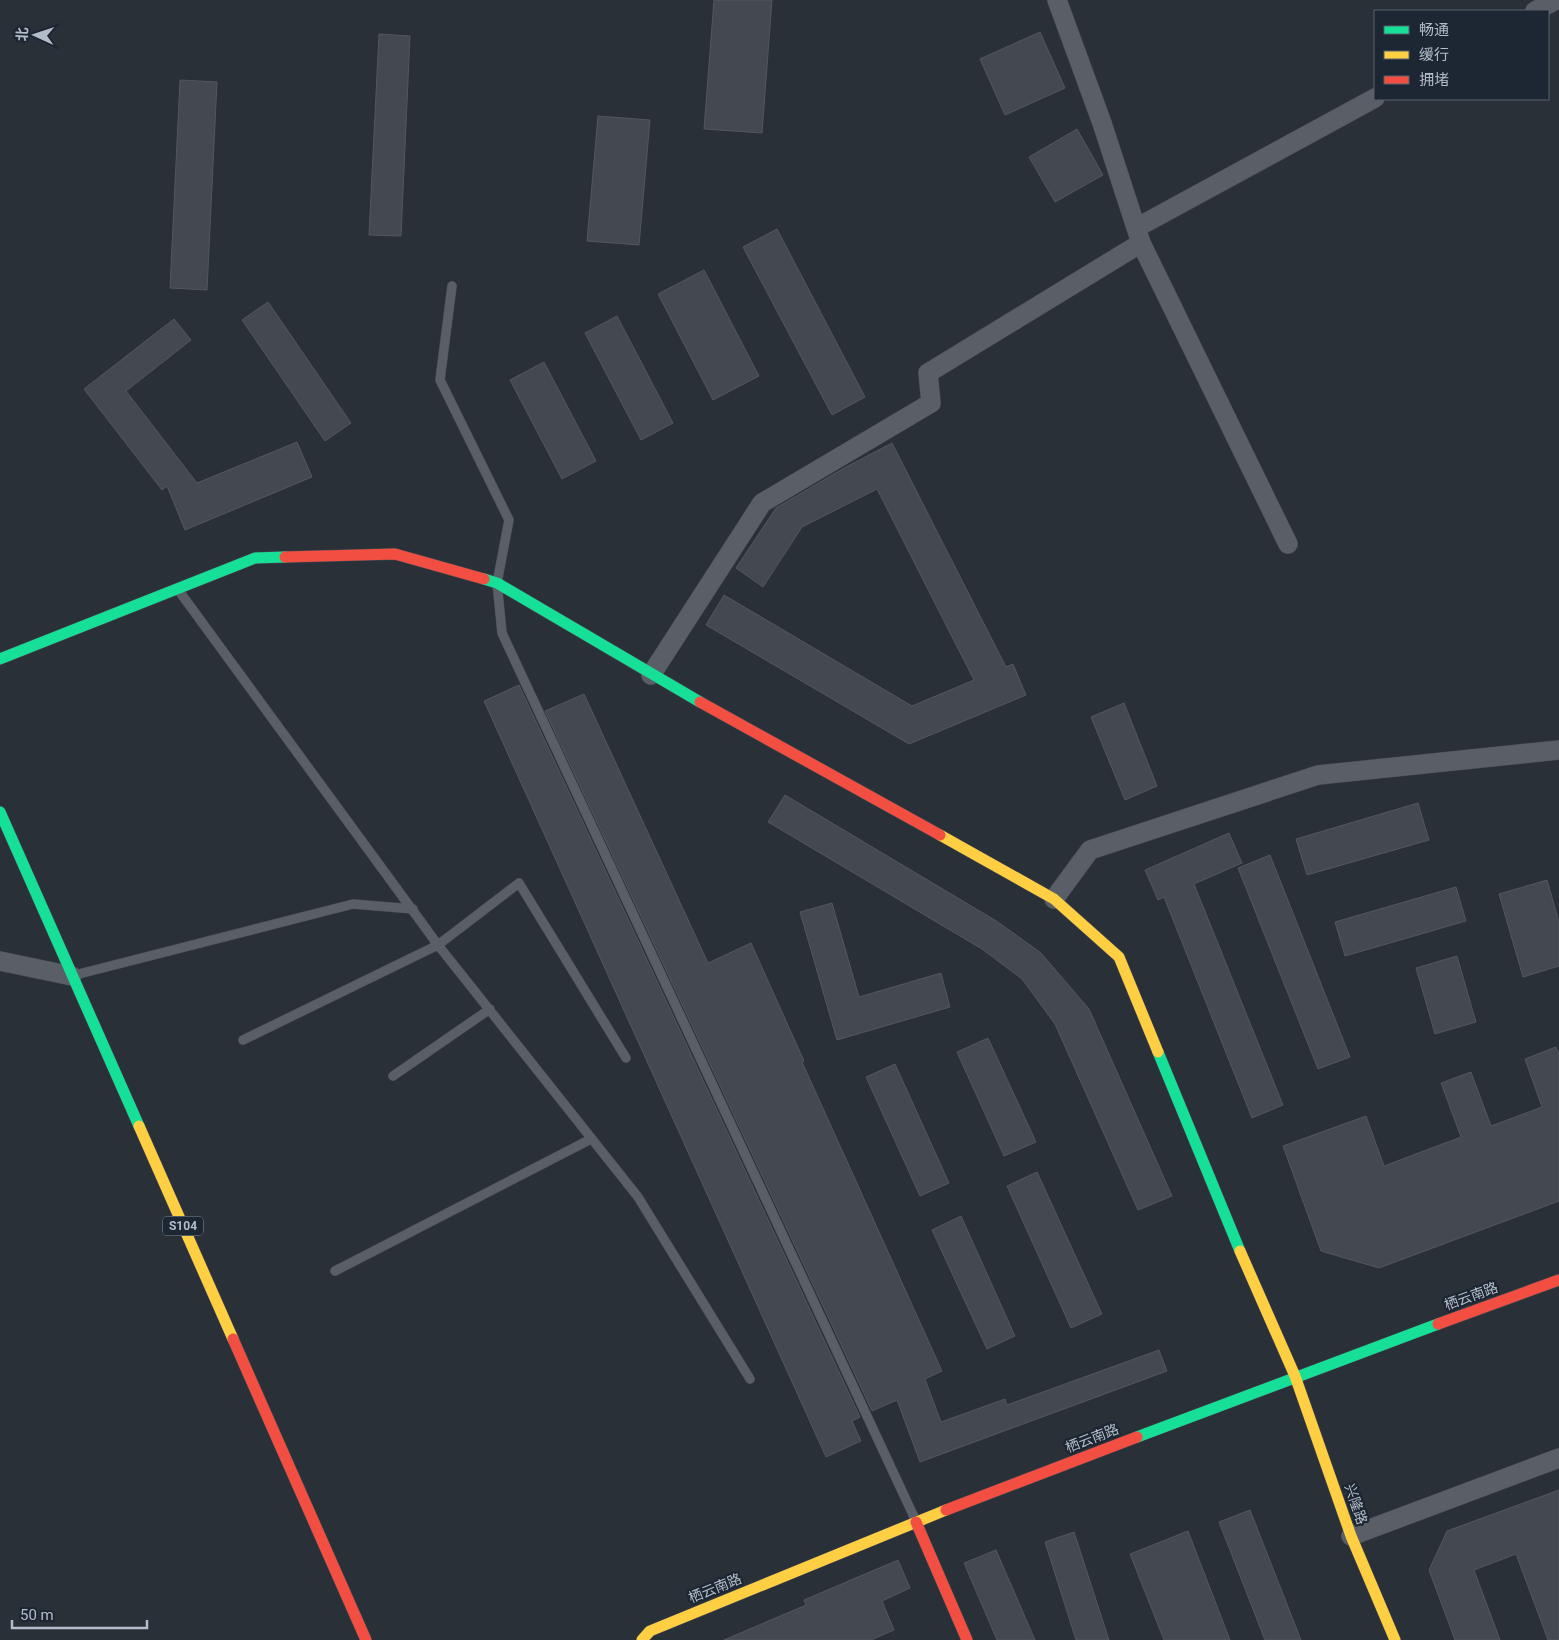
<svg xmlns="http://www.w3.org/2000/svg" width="1559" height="1640" font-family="Roboto,'Noto Sans SC',sans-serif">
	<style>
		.building { fill: #444950; stroke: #52575f }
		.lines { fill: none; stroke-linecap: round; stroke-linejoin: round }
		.lane-casing { stroke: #484c53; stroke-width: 10 }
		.street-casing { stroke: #484c53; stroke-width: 20 }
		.fast-casing { stroke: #484c53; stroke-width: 12 }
		.slow-casing { stroke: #484c53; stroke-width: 12 }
		.jam-casing { stroke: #484c53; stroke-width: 12 }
		.lane { stroke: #5a5e66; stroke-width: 9 }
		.street { stroke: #5a5e66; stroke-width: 19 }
		.fast { stroke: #16e098; stroke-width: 11 }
		.slow { stroke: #ffcf43; stroke-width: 11 }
		.jam { stroke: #f24e42; stroke-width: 11 }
		.labels { text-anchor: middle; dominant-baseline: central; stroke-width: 4.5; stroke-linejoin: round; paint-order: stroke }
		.shield { fill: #1d2633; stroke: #878f9c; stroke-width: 1 }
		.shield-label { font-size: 12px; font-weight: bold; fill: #b4bcc9 }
		.street-label { font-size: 14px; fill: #b4bcc9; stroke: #1d2633 }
	</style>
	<rect width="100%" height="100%" fill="#2a3038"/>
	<!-- building -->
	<path class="building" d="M714 0H772L762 133 704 129Z
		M1040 32 1065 88 1005 115 980 59Z
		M379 34 410 36 401 236 369 235Z
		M180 80 217 82 207 290 170 288Z
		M598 116 650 120 639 245 587 241Z
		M1077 129 1103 175 1055 202 1029 157Z
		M777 229 865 397 832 415 743 247Z
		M704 270 759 376 713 400 658 294Z
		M268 302 351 423 325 441 242 320Z
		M617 316 673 423 641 440 585 333Z
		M174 319 191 340 126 391 197 483 297 442 312 477 185 530 167 486 162 490 84 389Z
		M544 362 596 461 562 479 510 380Z
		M892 443 1006 667 1013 664 1026 695 909 744 706 625 724 595 912 706 974 680 877 489 802 527 763 587 736 568 776 508 844 468Z
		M519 685 860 1417 852 1421 861 1441 826 1457 484 701Z
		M584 694 708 963 751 943 804 1061 802 1062 942 1371 925 1379 941 1422 1005 1399 1007 1405 1159 1350 1167 1371 920 1462 897 1400 872 1411 545 711Z
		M1124 703 1157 786 1125 800 1091 717Z
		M785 795 998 922 1041 953 1089 1009 1172 1196 1138 1210 1055 1024 1022 979 982 949 768 822Z
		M1418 803 1429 840 1307 875 1296 839Z
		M1229 833 1242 863 1194 884 1283 1105 1252 1118 1164 897 1158 900 1145 870Z
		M1270 855 1350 1057 1318 1069 1238 868Z
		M1547 880 1559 922V966L1523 977 1499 894Z
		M1456 887 1466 921 1345 956 1335 922Z
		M832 903 859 997 941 973 950 1007 837 1040 800 912Z
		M1457 956 1476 1022 1435 1034 1416 968Z
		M988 1038 1036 1142 1004 1156 957 1052Z
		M1556 1047 1559 1055V1201L1379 1268 1321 1251 1283 1146 1366 1116 1384 1166 1461 1137 1441 1083 1471 1072 1491 1126 1542 1107 1525 1059Z
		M895 1064 949 1183 920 1196 866 1077Z
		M1037 1172 1102 1314 1071 1328 1007 1186Z
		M961 1216 1015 1336 987 1349 932 1230Z
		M1559 1490V1640H1548L1516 1554 1474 1570 1500 1640H1455L1429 1570 1447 1531Z
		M1250 1510 1301 1640H1265L1219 1522Z
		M1188 1531 1230 1640H1164L1130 1554Z
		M1074 1532 1109 1640H1076L1045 1542Z
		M996 1550 1035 1640H997L964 1563Z
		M898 1560 910 1588 882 1601 894 1630 871 1640H724L806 1605 804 1600Z"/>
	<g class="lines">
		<!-- lane casing -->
		<g class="lane-casing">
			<path id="lane" d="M452 286 440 380 509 520 497 583 502 633 915 1519
				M179 591 438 945 638 1197 750 1379
				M75 975 353 904 413 909
				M243 1040 438 945 519 883 626 1058
				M393 1076 490 1009
				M335 1271 591 1139"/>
		</g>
		<!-- street casing -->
		<g class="street-casing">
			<path id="street" d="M1057 0 1102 123 1141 243 1288 544
				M1535 11 1556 0
				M1136 228 1375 98
				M651 675 762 503 931 403 928 373 1141 243
				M1054 899 1090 850 1318 775 1559 750
				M0 961 72 976
				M1351 1536 1559 1458"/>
		</g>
		<!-- fast casing -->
		<g class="fast-casing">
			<path id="fast" d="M484 579 497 583 700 702
				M0 659 255 558 285 557
				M0 812 139 1126
				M1158 1052 1240 1251
				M1137 1437 1438 1324"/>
		</g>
		<!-- slow casing -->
		<g class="slow-casing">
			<path id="slow" d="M940 835 1054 899 1119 957 1158 1052
				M139 1126 233 1339
				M1240 1251 1295 1376 1351 1536 1395 1640
				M642 1640 650 1631 946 1510"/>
		</g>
		<!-- jam casing -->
		<g class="jam-casing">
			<path id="jam" d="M285 557 395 554 484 579
				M700 702 940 835
				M1438 1324 1559 1280
				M233 1339 366 1640
				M946 1510 1137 1437
				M916 1522 967 1640"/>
		</g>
		<!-- lane -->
		<use href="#lane" class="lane"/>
		<!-- street -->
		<use href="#street" class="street"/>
		<!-- fast -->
		<use href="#fast" class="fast"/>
		<!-- slow -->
		<use href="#slow" class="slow"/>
		<!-- jam -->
		<use href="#jam" class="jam"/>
	</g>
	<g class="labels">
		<!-- shield labels -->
		<rect class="shield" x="163" y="1216.5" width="40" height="19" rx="4"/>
		<g class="shield-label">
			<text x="183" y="1226">S104</text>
		</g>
		<!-- street labels -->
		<g class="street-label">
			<text transform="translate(1471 1296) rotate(-20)">栖云南路</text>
			<text transform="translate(1092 1438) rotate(-21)">栖云南路</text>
			<text transform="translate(1356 1504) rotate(71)">兴隆路</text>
			<text transform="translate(715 1588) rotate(-22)">栖云南路</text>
		</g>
	</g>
	<!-- legend -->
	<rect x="1374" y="10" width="175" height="90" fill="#1d2633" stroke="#59626f"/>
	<rect x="1384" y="26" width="25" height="8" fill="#16e098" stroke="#59626f"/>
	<text x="1419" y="35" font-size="15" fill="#b4bcc9">畅通</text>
	<rect x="1384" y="51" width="25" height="8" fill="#ffcf43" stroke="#59626f"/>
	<text x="1419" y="60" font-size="15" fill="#b4bcc9">缓行</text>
	<rect x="1384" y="76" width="25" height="8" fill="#f24e42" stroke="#59626f"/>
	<text x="1419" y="85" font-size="15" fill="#b4bcc9">拥堵</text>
	<!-- north arrow -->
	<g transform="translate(35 35) rotate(273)" stroke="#1d2633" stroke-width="4" paint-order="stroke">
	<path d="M0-4L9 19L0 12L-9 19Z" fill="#b4bcc9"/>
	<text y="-8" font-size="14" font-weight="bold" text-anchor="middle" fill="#b4bcc9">北</text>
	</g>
	<!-- scale -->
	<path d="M12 1620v8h135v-8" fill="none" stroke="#b4bcc9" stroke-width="2.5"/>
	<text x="20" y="1620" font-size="15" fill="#b4bcc9" stroke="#1d2633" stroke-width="4" paint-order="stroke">50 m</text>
</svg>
